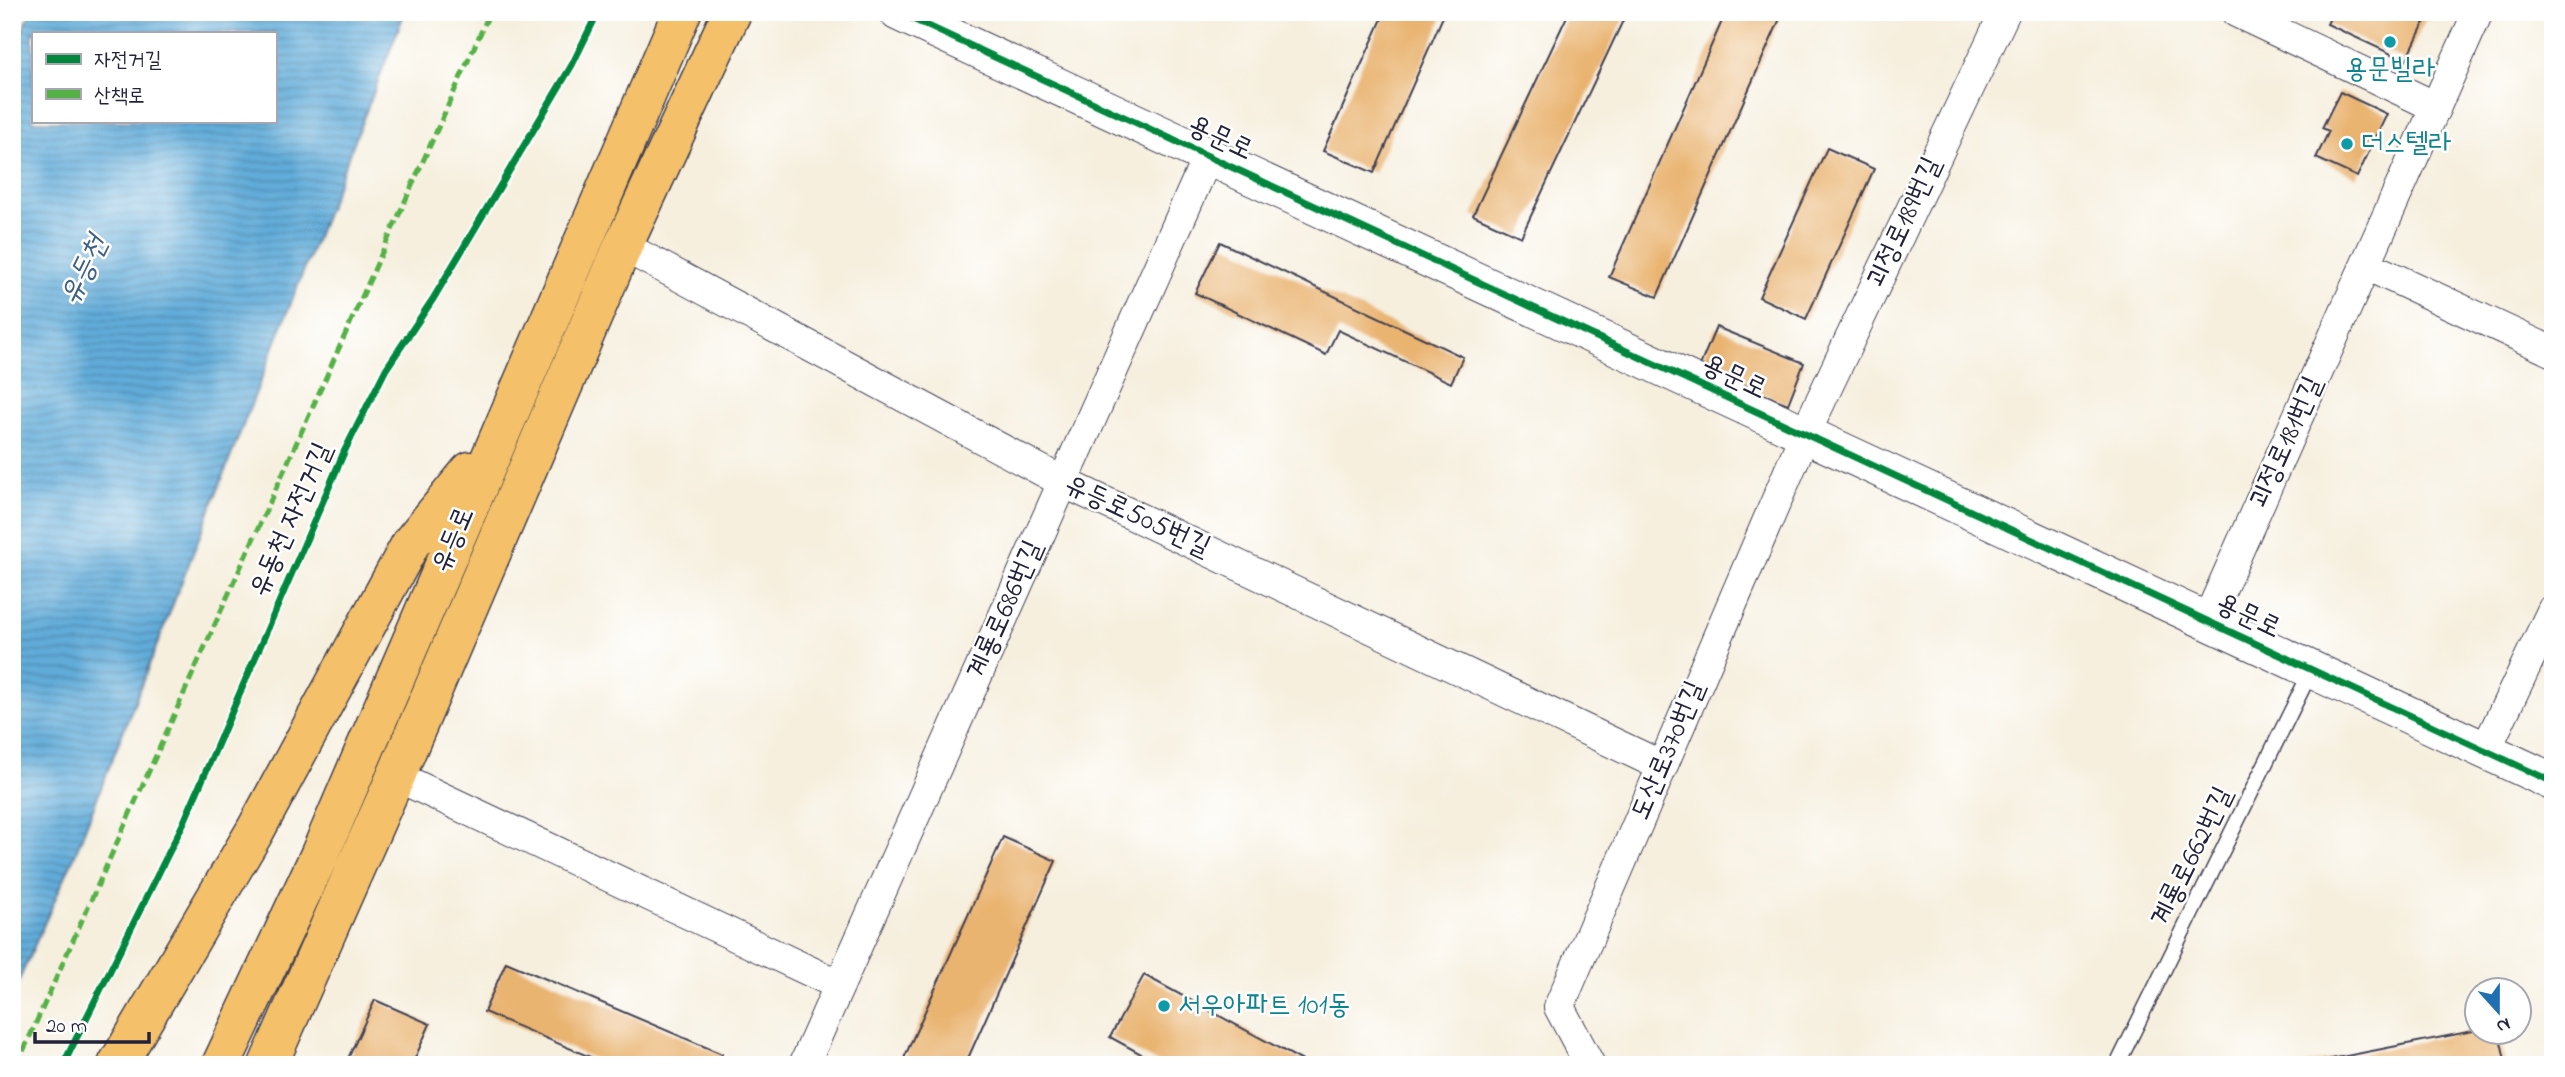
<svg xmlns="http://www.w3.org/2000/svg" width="2565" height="1077" font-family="'Indie Flower','Poor Story',sans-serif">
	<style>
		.water { fill: url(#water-rules); stroke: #42678a; stroke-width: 2; fill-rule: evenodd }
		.building { fill: #e9b36f }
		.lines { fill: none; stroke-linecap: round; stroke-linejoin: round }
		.service-casing { stroke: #424153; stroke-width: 17 }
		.minor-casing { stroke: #424153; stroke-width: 32 }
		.tertiary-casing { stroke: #424153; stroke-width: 39 }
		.primary-casing { stroke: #424153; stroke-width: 41 }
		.service { stroke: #fff; stroke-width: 14 }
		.minor { stroke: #fff; stroke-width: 30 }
		.tertiary { stroke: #fff; stroke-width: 37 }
		.primary { stroke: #f4c16a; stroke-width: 38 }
		.quiet { stroke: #55b146; stroke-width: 5; stroke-dasharray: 10 5; stroke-linecap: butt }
		.cycleway-casing { stroke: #fff; stroke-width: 11 }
		.cycleway { stroke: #00873e; stroke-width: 7 }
		.culture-dot { fill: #0f9aa8; stroke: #fff; stroke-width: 2.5 }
		.labels { text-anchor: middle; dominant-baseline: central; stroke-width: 5; stroke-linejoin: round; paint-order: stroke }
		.culture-label { font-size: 28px; fill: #0d838f; stroke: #fff; text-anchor: start }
		.street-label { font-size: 28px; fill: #22223b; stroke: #fff }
		.water-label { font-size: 30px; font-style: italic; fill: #3e6082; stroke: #fff }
	</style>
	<defs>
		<pattern id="water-rules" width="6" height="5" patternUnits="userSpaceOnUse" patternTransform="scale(1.75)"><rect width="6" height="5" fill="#61acd9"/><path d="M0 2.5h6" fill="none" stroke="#508cb1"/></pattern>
	</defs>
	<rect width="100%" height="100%" fill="#fff"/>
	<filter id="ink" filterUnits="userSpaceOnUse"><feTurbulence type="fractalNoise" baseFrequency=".0143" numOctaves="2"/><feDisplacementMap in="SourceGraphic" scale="14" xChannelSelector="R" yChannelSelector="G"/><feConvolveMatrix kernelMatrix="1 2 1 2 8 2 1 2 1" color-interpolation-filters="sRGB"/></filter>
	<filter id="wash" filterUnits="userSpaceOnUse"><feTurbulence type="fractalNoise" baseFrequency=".00686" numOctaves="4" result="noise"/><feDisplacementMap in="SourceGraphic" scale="28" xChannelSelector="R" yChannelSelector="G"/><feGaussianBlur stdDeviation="1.57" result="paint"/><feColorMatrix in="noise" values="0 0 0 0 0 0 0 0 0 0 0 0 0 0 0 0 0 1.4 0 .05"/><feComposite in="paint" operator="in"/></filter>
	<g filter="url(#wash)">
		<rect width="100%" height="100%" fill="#f6efde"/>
		<!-- water -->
		<path class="water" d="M31 12H405L74 857 12 996V50ZM33 33H275V121H33Z"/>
		<g id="blocks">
			<!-- building -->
			<path class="building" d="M1385 12H1445L1374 173 1323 151Z
				M1569 12H1627L1521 237 1473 215Z
				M1726 12H1783L1657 297 1609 277Z
				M2333 12H2411L2426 19 2406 61 2327 24Z
				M2340 92 2387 114 2357 177 2316 158 2329 131 2322 128Z
				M1827 148 1874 169 1806 319 1759 297Z
				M1220 242 1463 357 1451 383 1338 330 1326 355 1195 293Z
				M1716 327 1804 363 1788 404 1699 368Z
				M1003 837 1056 861 965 1065H901Z
				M506 962 722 1054 717 1065H609L484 1012Z
				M1144 975 1310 1065H1161L1110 1037Z
				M375 1000 430 1024 412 1065H345Z
				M2478 1030 2499 1032 2506 1065H2301Z"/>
		</g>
	</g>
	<g filter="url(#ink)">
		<use href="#blocks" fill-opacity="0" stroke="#424153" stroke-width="2"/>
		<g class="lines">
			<!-- service casing -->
			<g class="service-casing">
				<path id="service" d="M2117 1065 2311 671"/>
			</g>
			<!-- minor casing -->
			<g class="minor-casing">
				<path id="minor" d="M2236 12 2436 107
					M623 246 1063 482 1662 766
					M2366 265 2553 352
					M2207 621 2478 12
					M2485 751 2553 609
					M396 776 839 985
					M804 1065 1208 156
					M1590 1065 1559 1007 1805 434 2005 12"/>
			</g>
			<!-- tertiary casing -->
			<g class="tertiary-casing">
				<path id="tertiary" d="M898 12 2553 782"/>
			</g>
			<!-- primary casing -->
			<g class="primary-casing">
				<path id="primary" d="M117 1065 255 831 411 543 470 471
					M221 1065 319 856 682 12
					M268 1065 396 776 623 246 732 12"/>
			</g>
			<!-- service -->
			<use href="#service" class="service"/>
			<!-- minor -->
			<use href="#minor" class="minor"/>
			<!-- tertiary -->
			<use href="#tertiary" class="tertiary"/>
			<!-- primary -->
			<use href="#primary" class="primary"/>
			<!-- quiet -->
			<path class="quiet" d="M17 1065 490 12"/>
			<!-- cycleway casing -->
			<g class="cycleway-casing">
				<path id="cycleway" d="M898 12 2553 782
					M63 1065 184 822 345 450 386 369 433 299 572 65 598 12"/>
			</g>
			<!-- cycleway -->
			<use href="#cycleway" class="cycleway"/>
		</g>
	</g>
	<!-- markers -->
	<g class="culture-dot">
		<circle cx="2390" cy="42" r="7"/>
		<circle cx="2347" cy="144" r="7"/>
		<circle cx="1164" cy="1006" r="7"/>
	</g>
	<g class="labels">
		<!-- culture labels -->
		<g class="culture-label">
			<text x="2390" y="70" text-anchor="middle">용문빌라</text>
			<text x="2361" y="144">더스텔라</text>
			<text x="1178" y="1006">서우아파트 101동</text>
		</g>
		<!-- street labels -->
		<g class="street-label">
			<text transform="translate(1220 139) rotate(25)">용문로</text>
			<text transform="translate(1905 223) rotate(-65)">괴정로189번길</text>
			<text transform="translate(1734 378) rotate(25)">용문로</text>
			<text transform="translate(2287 443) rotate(-66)">괴정로181번길</text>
			<text transform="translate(1137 517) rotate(25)">유등로505번길</text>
			<text transform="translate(292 520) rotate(-66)">유동천 자전거길</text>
			<text transform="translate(454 540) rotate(-67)">유등로</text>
			<text transform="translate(1006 610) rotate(-66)">계룡로686번길</text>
			<text transform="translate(2248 617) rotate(25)">용문로</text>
			<text transform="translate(1669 751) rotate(-67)">도산로370번길</text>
			<text transform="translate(2193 857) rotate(-64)">계룡로662번길</text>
		</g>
		<!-- water labels -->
		<g class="water-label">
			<text transform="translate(85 271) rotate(-64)">유등천</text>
		</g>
	</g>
	<!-- margin -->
	<rect width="2565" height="1077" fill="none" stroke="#fff" stroke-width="42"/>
	<!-- legend -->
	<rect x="32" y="32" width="245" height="91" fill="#ffffff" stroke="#a7a7b1" stroke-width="2"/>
	<rect x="46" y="54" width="35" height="10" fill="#00873e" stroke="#a7a7b1" stroke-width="2"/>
	<text x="94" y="66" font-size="21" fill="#22223b">자전거길</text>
	<rect x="46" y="89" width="35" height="10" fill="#55b146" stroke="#a7a7b1" stroke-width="2"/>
	<text x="94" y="102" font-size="21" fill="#22223b">산책로</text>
	<!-- north arrow -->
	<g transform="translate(2498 1011) rotate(159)"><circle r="33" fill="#ffffff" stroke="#a7a7b1" stroke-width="2"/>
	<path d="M0-5L12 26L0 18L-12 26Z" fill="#1f6fb2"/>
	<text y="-10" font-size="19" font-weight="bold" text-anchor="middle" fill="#22223b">N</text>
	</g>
	<!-- scale -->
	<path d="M35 1032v10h114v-10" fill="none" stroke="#22223b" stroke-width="3.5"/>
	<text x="46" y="1032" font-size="21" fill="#22223b" stroke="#ffffff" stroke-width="5" paint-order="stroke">20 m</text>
</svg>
